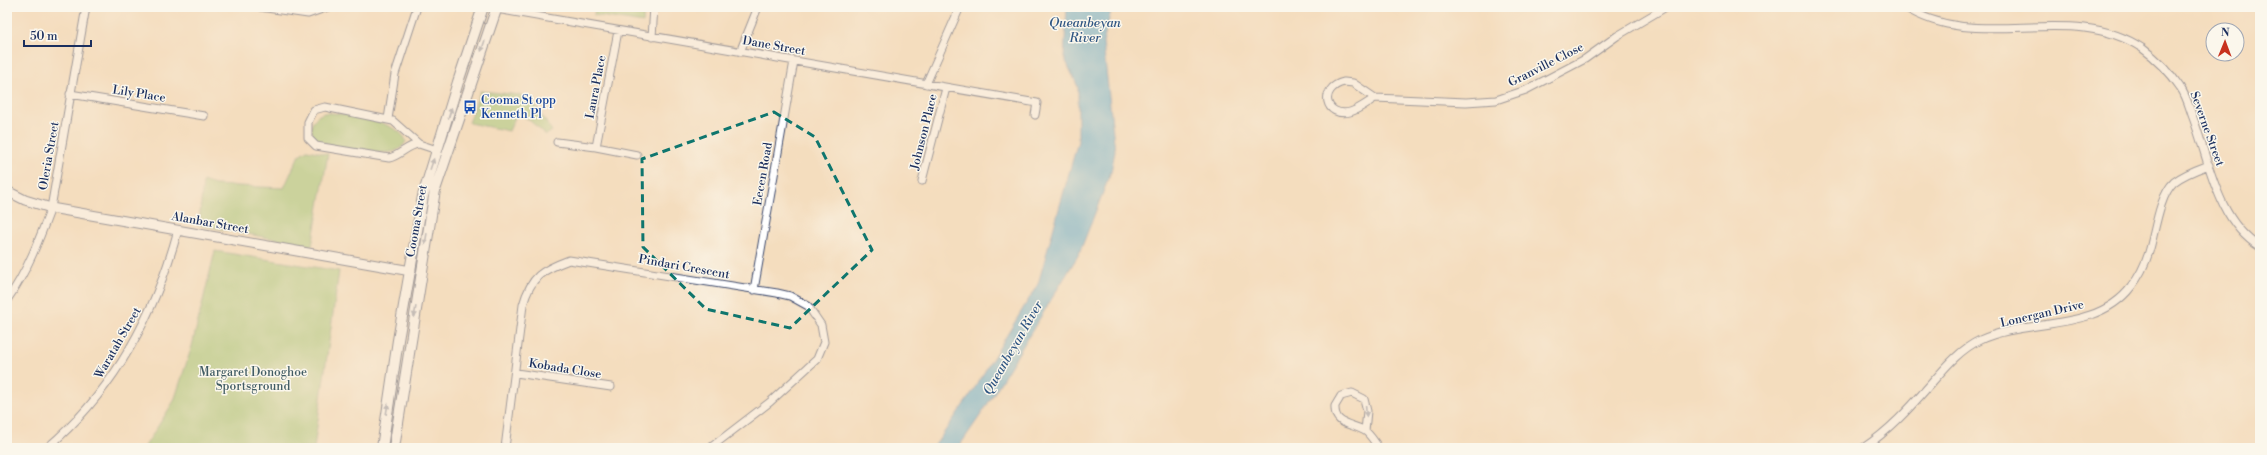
<svg xmlns="http://www.w3.org/2000/svg" width="2267" height="455" font-family="'Libre Bodoni',serif">
	<style>
		.green { fill: #99c673; stroke: #5a7a68 }
		.water { fill: #5db0d9; stroke: #3c709c }
		.lines { fill: none; stroke-linecap: round; stroke-linejoin: round }
		.minor-casing { stroke: #3c496c; stroke-width: 9 }
		.tertiary-casing { stroke: #3c496c; stroke-width: 11 }
		.secondary-casing { stroke: #3c496c; stroke-width: 12 }
		.minor { stroke: #fff; stroke-width: 7 }
		.tertiary { stroke: #fff; stroke-width: 9 }
		.secondary { stroke: #fff; stroke-width: 10 }
		.oneway { fill: #8d97ae }
		.marked { fill: none; stroke: #0f766e; stroke-width: 3; stroke-dasharray: 8 5; stroke-linejoin: round }
		.labels { text-anchor: middle; dominant-baseline: central; stroke-width: 3; stroke-linejoin: round; paint-order: stroke }
		.street-label { font-size: 12px; fill: #1b2f5e; stroke: #fbf7ec }
		.transit-label { font-size: 12px; fill: #164399; stroke: #fbf7ec; text-anchor: start }
		.park-label { font-size: 12px; fill: #415c64; stroke: #fbf7ec }
		.water-label { font-size: 13px; font-style: italic; fill: #2f5683; stroke: #fbf7ec }
	</style>
	<rect width="100%" height="100%" fill="#fbf7ec"/>
	<filter id="ink" filterUnits="userSpaceOnUse"><feTurbulence type="fractalNoise" baseFrequency=".025" numOctaves="2"/><feDisplacementMap in="SourceGraphic" scale="8" xChannelSelector="R" yChannelSelector="G"/><feConvolveMatrix kernelMatrix="1 2 1 2 8 2 1 2 1" color-interpolation-filters="sRGB"/></filter>
	<filter id="wash" filterUnits="userSpaceOnUse"><feTurbulence type="fractalNoise" baseFrequency=".012" numOctaves="4" result="noise"/><feDisplacementMap in="SourceGraphic" scale="16" xChannelSelector="R" yChannelSelector="G"/><feGaussianBlur stdDeviation="0.9" result="paint"/><feColorMatrix in="noise" values="0 0 0 0 0 0 0 0 0 0 0 0 0 0 0 0 0 1.4 0 .05"/><feComposite in="paint" operator="in"/></filter>
	<g filter="url(#wash)">
		<rect width="100%" height="100%" fill="#f4ddbe"/>
		<!-- green -->
		<path class="green" d="M595 7H644L643 23 594 15Z
			M480 91 521 95 531 100 552 131 546 135 528 119 517 113 509 131 469 123Z
			M324 113C342 112 401 122 406 141 403 147 398 151 391 152 379 155 324 147 315 138 308 128 312 117 324 113Z
			M307 150 328 154 312 246 199 225 203 181 215 185 284 188 299 155Z
			M215 251 339 271 314 448H144L174 401 192 346Z"/>
		<!-- water -->
		<path class="water" d="M1067 7H1112L1103 42 1115 151 1111 172 1079 254 982 413 958 448H933L971 394 1038 284 1078 141V87L1064 57Z"/>
	</g>
	<g filter="url(#ink)">
		<g class="lines">
			<!-- minor casing -->
			<g class="minor-casing">
				<path id="minor" d="M260 7 308 14 328 7
					M1905 7C1978 54 2070 0 2142 48 2157 59 2170 72 2180 87 2186 95 2189 106 2192 115 2209 159 2216 220 2260 247
					M496 9 1037 103 1035 115
					M618 31 596 147 637 155
					M652 37 654 7
					M740 52 758 7
					M1344 82 1353 83 1375 98C1367 103 1358 110 1350 112 1325 118 1318 88 1344 82Z
					M926 84 960 7
					M70 94 204 116
					M1375 98 1466 102 1496 100 1526 90 1585 59 1617 36 1666 7
					M325 107 393 121 419 144C407 145 400 156 389 158L316 146 308 138V122L314 110Z
					M388 119 395 74 417 7
					M557 142 596 147
					M419 144 437 150
					M922 181 946 88
					M754 290 794 61
					M7 300C27 272 39 240 51 208L86 7
					M516 373 611 387
					M1365 431 1367 411 1364 399 1352 393 1341 396 1335 406C1334 426 1352 423 1365 431 1370 434 1375 443 1379 448
					M47 448C114 391 155 315 178 230
					M505 448 523 305C531 276 542 270 569 260L777 293 790 296 808 306 821 325 824 342 817 359 770 402 710 448
					M1863 448C1889 431 1909 409 1929 386 1944 369 1959 350 1980 340 2026 318 2096 333 2131 287 2139 277 2145 265 2149 252 2155 233 2159 196 2174 182 2184 174 2198 169 2209 165"/>
			</g>
			<!-- tertiary casing -->
			<g class="tertiary-casing">
				<path id="tertiary" d="M7 191 25 200 51 208 411 271"/>
			</g>
			<!-- secondary casing -->
			<g class="secondary-casing">
				<path id="secondary" d="M382 448 398 340 423 196 458 82 483 7
					M394 448 435 190 497 7"/>
			</g>
			<!-- minor -->
			<use href="#minor" class="minor"/>
			<!-- tertiary -->
			<use href="#tertiary" class="tertiary"/>
			<!-- secondary -->
			<use href="#secondary" class="secondary"/>
		</g>
		<!-- one-way arrows -->
		<defs><path id="oneway-solid" d="M-6-.8H1V-3.2L6.5 0L1 3.2V.8H-6Z"/></defs>
		<g class="oneway">
			<use href="#oneway-solid" transform="translate(483 46) rotate(109)"/>
			<use href="#oneway-solid" transform="translate(450 113) rotate(-73)"/>
			<use href="#oneway-solid" transform="translate(432 164) rotate(-71)"/>
			<use href="#oneway-solid" transform="translate(426 239) rotate(99)"/>
			<use href="#oneway-solid" transform="translate(415 312) rotate(99)"/>
			<use href="#oneway-solid" transform="translate(387 409) rotate(-81)"/>
			<use href="#oneway-solid" transform="translate(1366 411) rotate(86)"/>
		</g>
	</g>
	<!-- marked area -->
	<path d="M0 0H2267V455H0ZM774 112 815 137 872 250 790 328 706 309 643 247 642 159Z" fill="#f4ddbe" fill-opacity=".55" fill-rule="evenodd"/>
	<path class="marked" d="M774 112 815 137 872 250 790 328 706 309 643 247 642 159Z"/>
	<!-- icons -->
	<defs>
		<g id="bus-bare" transform="scale(1.08)"><path d="M-5-6H5V4H4V6H2V4H-2V6H-4V4H-5ZM-3.5-4V0h7V-4ZM-3.5 1.2v1.5H-2V1.2ZM2 1.2v1.5H3.5V1.2Z" fill="#1a4fb4" stroke="#fbf7ec" stroke-width="2.5" paint-order="stroke"/></g>
	</defs>
	<g fill-rule="evenodd">
		<use href="#bus-bare" x="470" y="107"/>
	</g>
	<g class="labels">
		<!-- street labels -->
		<g class="street-label">
			<text transform="translate(774 46) rotate(10)">Dane Street</text>
			<text transform="translate(1546 65) rotate(-27)">Granville Close</text>
			<text transform="translate(596 87) rotate(-79)">Laura Place</text>
			<text transform="translate(139 94) rotate(9)">Lily Place</text>
			<text transform="translate(2207 129) rotate(70)">Severne Street</text>
			<text transform="translate(924 132) rotate(-76)">Johnson Place</text>
			<text transform="translate(49 156) rotate(-80)">Oleria Street</text>
			<text transform="translate(763 174) rotate(-80)">Eecen Road</text>
			<text transform="translate(417 221) rotate(-80)">Cooma Street</text>
			<text transform="translate(210 223) rotate(10)">Alanbar Street</text>
			<text transform="translate(684 267) rotate(10)">Pindari Crescent</text>
			<text transform="translate(2042 314) rotate(-13)">Lonergan Drive</text>
			<text transform="translate(118 343) rotate(-60)">Waratah Street</text>
			<text transform="translate(565 369) rotate(9)">Kobada Close</text>
		</g>
		<!-- transit labels -->
		<g class="transit-label">
			<text x="481" y="100">Cooma St opp<tspan x="481" dy="14">Kenneth Pl</tspan></text>
		</g>
		<!-- park labels -->
		<g class="park-label">
			<text x="253" y="372">Margaret Donoghoe<tspan x="253" dy="14">Sportsground</tspan></text>
		</g>
		<!-- water labels -->
		<g class="water-label">
			<text x="1085" y="23">Queanbeyan<tspan x="1085" dy="15">River</tspan></text>
			<text transform="translate(1013 348) rotate(-60)">Queanbeyan River</text>
		</g>
	</g>
	<!-- margin -->
	<rect width="2267" height="455" fill="none" stroke="#fbf7ec" stroke-width="24"/>
	<!-- north arrow -->
	<g transform="translate(2225 42) rotate(1)"><circle r="19" fill="#fbf7ec" stroke="#a1a7b3"/>
	<path d="M0-3L7 15L0 10L-7 15Z" fill="#c8321e"/>
	<text y="-6" font-size="11" font-weight="bold" text-anchor="middle" fill="#1b2f5e">N</text>
	</g>
	<!-- scale -->
	<path d="M24 40v6h67v-6" fill="none" stroke="#1b2f5e" stroke-width="2"/>
	<text x="30" y="40" font-size="12" fill="#1b2f5e" stroke="#fbf7ec" stroke-width="3" paint-order="stroke">50 m</text>
</svg>
